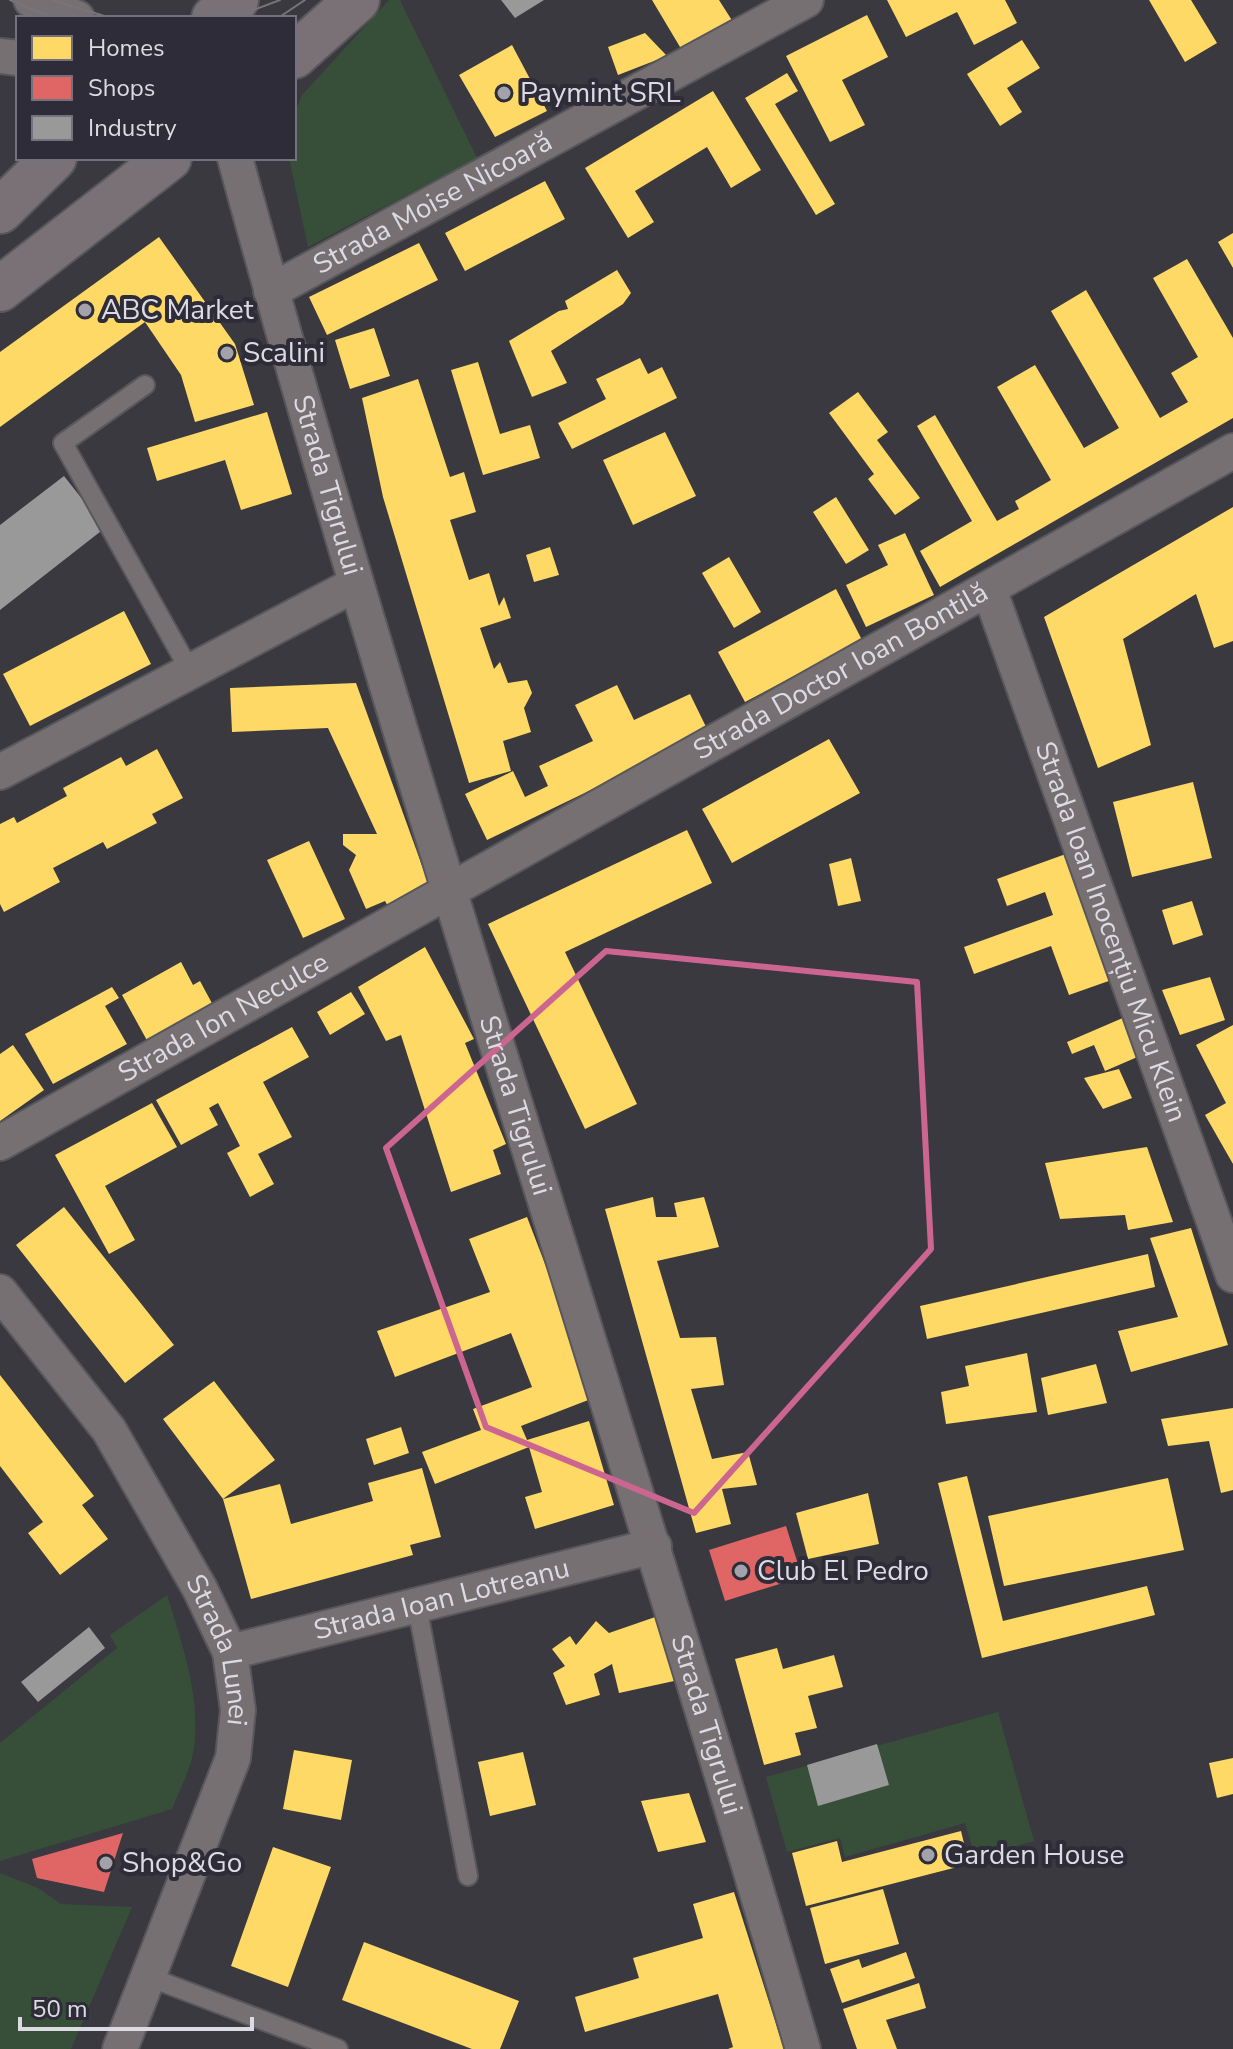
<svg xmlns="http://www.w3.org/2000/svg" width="1233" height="2049" font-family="'Nunito Sans',sans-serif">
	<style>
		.green { fill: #374f39 }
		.homes { fill: #ffd966 }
		.shops { fill: #e06666 }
		.industry { fill: #999 }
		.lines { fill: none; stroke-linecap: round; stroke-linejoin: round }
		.service-casing { stroke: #57575c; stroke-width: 22 }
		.minor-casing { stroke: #57575c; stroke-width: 38 }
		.primary-casing { stroke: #57575c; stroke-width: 48 }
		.service { stroke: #777073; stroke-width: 18 }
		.minor { stroke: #777073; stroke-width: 34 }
		.primary { stroke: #797175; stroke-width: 44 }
		.tram { stroke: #787477; stroke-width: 2 }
		.marked { fill: none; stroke: #cc6691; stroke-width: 6; stroke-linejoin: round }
		.poi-dot { fill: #a3a2aa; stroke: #2d2c38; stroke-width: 3 }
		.labels { text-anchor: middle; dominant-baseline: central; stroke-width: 8; stroke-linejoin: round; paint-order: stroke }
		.poi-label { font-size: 28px; fill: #dcdbe3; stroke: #2d2c38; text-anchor: start }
		.street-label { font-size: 28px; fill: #dcdbe3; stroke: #2d2c38 }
	</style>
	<rect width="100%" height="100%" fill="#39393f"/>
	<!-- green -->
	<path class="green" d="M389 0H400L477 158 308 247 289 158H294V115L302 95Z
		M167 1595C183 1647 205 1707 191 1762 186 1778 178 1794 172 1809L0 1861V1743L117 1648 110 1635Z
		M998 1712 1034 1841 975 1857 965 1823 845 1857 840 1838 787 1852 766 1777Z
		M0 1873 38 1888 61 1904 132 1907 71 2049H0Z"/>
	<!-- homes -->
	<path class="homes" d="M652 0H719L733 22 683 52Z
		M887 0H1005L1017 23 974 45 957 12 906 37Z
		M1149 0H1191L1217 43 1185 62Z
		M867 15 888 57 842 80 865 125 830 142 786 56Z
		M645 33 667 56 618 75 608 47Z
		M1022 40 1040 68 1007 88 1022 112 1000 126 967 74Z
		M512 45 547 111 495 137 459 75Z
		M787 73 798 91 775 104 835 204 816 215 745 98Z
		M713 91 761 170 731 188 707 147 635 191 654 222 628 238 585 168Z
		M545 181 565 219 465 271 445 233Z
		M1233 233V268L1218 242Z
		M159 237 235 344 254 405 195 422 181 375 145 322 0 427V352Z
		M419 243 438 280 327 335 309 297Z
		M1187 259 1233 338V418L940 587 920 551 972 521 917 426 935 415 997 521 1019 509 1015 501 1051 480 997 387 1035 365 1084 448 1119 428 1051 311 1086 290 1160 418 1188 402 1171 373 1198 357 1153 278Z
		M617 270 631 293 623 304 551 351 567 383 532 397 509 341 559 311 568 309 565 301Z
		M374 328 390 376 350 389 335 340Z
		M640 358 648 374 662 367 677 398 572 449 558 423 606 399 596 379Z
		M478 362 500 434 530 425 540 458 483 475 451 370Z
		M418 379 450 477 464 472 476 512 450 520 469 580 489 573 499 606 504 597 511 618 480 628 494 669 500 662 508 683 527 680 532 693 524 708 531 732 503 741 511 771 469 783 383 497 362 398Z
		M858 392 888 432 877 440 920 498 895 515 868 479 874 474 829 413Z
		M267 412 292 494 241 510 225 460 157 481 147 448Z
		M665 432 696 496 633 525 603 460Z
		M836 497 869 550 846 564 813 512Z
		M1233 507V641L1214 648 1196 594 1123 639 1151 745 1098 768 1044 617Z
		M905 533 934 595 866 627 846 585 888 565 878 545Z
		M550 547 559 575 534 582 526 555Z
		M729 557 761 612 734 628 702 573Z
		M836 589 862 640 745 702 718 652Z
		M124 611 151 664 30 726 3 674Z
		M356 683 429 885 389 908 385 901 366 909 349 870 356 855 343 845V834H377L328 728 232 732 230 688Z
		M617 685 634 720 690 694 709 733 487 840 465 794 513 771 525 797 548 786 539 766 593 741 575 705Z
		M829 739 860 793 732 863 702 809Z
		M157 749 183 798 152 814 157 823 107 849 103 842 53 868 60 882 4 912 0 904V824L14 817 17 823 67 796 63 788 121 757 126 766Z
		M1193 782 1212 858 1132 877 1113 802Z
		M687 830 712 883 565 952 637 1104 585 1129 488 924Z
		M309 841 345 919 303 938 267 860Z
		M1074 851 1120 977 1069 995 1051 946 974 974 964 947 1053 915 1045 892 1007 906 997 879Z
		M851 858 861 901 838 906 829 864Z
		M1192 901 1203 935 1173 945 1162 910Z
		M425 947 474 1039 465 1043 506 1144 493 1150 501 1174 451 1192 401 1035 386 1041 358 987Z
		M181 962 193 985 200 981 214 1007 149 1044 122 995Z
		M1210 977 1225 1020 1180 1035 1162 990Z
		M112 987 119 998 105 1006 127 1044 53 1084 25 1034Z
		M351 992 365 1014 330 1035 317 1012Z
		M1125 1017 1142 1055 1105 1071 1094 1045 1072 1054 1067 1042Z
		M1233 1025V1164L1205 1115 1226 1103 1196 1045Z
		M292 1027 309 1057 263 1082 292 1137 258 1154 274 1184 250 1197 227 1153 240 1146 218 1103 209 1108 218 1125 181 1145 156 1100Z
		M13 1045 44 1090 0 1121V1054Z
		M1119 1069 1132 1098 1103 1109 1084 1078Z
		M152 1103 177 1147 105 1186 135 1240 109 1254 55 1155Z
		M1147 1147 1173 1222 1128 1230 1125 1215 1060 1219 1045 1163Z
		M653 1197 656 1217H677L674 1203 704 1197 719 1247 657 1261 680 1338 716 1337 724 1385 691 1389 712 1459 748 1452 757 1485 722 1489 731 1524 696 1533 605 1209Z
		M64 1207 174 1345 125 1383 16 1245Z
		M527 1217 596 1397 521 1426 527 1440 589 1421 614 1505 535 1529 525 1497 542 1492 529 1447 435 1484 422 1452 481 1430 473 1409 532 1387 511 1333 395 1377 377 1331 490 1292 469 1239Z
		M1191 1228 1228 1345 1131 1372 1118 1331 1178 1317 1150 1238Z
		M1148 1254 1155 1287 927 1339 920 1306Z
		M1027 1353 1037 1412 946 1424 941 1392 969 1386 965 1366Z
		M1096 1364 1107 1403 1048 1415 1041 1378Z
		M0 1375 94 1496 82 1505 108 1539 60 1575 28 1533 43 1522 0 1466Z
		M214 1381 275 1460 223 1499 163 1419Z
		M1233 1408V1490L1221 1493 1209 1441 1168 1446 1161 1419Z
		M401 1427 409 1453 374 1465 366 1439Z
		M422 1468 441 1537 410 1545 413 1555 251 1599 223 1499 280 1484 291 1524 373 1501 368 1483Z
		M967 1476 1003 1621 1147 1586 1155 1615 982 1658 938 1483Z
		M1168 1478 1184 1550 1004 1586 988 1516Z
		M868 1493 879 1544 808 1559 796 1513Z
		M661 1615 674 1681 619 1693 612 1664 594 1674 600 1695 566 1705 553 1673 565 1666 552 1649 570 1636 576 1645 596 1621 609 1633Z
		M777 1648 783 1669 834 1655 843 1687 808 1696 817 1728 795 1733 801 1755 764 1765 735 1659Z
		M294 1750 352 1760 341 1820 283 1809Z
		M523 1752 536 1805 490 1816 478 1762Z
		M1233 1758V1794L1217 1798 1209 1763Z
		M689 1793 706 1842 658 1852 641 1801Z
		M961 1831 969 1864 806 1906 792 1853 837 1841 842 1862Z
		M273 1847 331 1867 288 1987 231 1966Z
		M883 1889 899 1944 825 1964 810 1908Z
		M734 1892 784 2049H728L733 2047 718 1994 585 2032 575 1997 639 1978 633 1958 703 1938 693 1904Z
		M364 1942 519 2001 500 2049H472L342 2000Z
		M906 1952 915 1978 842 2003 830 1969 859 1959 862 1968Z
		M919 1983 926 2008 886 2020 897 2049H857L843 2009Z"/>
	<!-- shops -->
	<path class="shops" d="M786 1526 802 1577 725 1601 709 1550Z
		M123 1833 104 1892 37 1878 32 1859Z"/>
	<!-- industry -->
	<path class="industry" d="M501 0H544L515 18Z
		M64 476 105 528 0 610V525Z
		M89 1627 105 1648 38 1702 21 1682Z
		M877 1744 889 1785 818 1806 807 1765Z"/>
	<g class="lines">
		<!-- service casing -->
		<g class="service-casing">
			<path id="service" d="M145 385 63 443 189 669
				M417 1606 468 1876
				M149 1977 338 2049"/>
		</g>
		<!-- minor casing -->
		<g class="minor-casing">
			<g id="minor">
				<path d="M31 0 77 18"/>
				<path d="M0 56 18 58"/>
				<path id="s1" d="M235 158C408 793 620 1417 803 2049"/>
				<path id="s2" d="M271 291 806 0"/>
				<path id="s3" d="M989 589 1233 1275"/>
				<path d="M0 772 354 585"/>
				<path id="s4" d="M0 1143 1233 451"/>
				<path id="s5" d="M0 1292 109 1430 200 1589 230 1652 238 1710 233 1758 120 2049"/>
				<path id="s6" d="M230 1652 654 1546"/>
			</g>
		</g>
		<!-- primary casing -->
		<g class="primary-casing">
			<path id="primary" d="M214 18 236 0
				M294 56 357 0
				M0 211 54 158
				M0 289 169 158"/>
		</g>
		<!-- service -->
		<use href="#service" class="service"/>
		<!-- minor -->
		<use href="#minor" class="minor"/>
		<!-- primary -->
		<use href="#primary" class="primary"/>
		<!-- tram -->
		<path class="tram" d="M10 0 53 18
			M52 0 111 18
			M232 18 280 0
			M278 18 305 0"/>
	</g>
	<!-- marked area -->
	<path class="marked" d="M606 951 917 982 931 1249 694 1513 486 1427 386 1148Z"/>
	<!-- markers -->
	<g class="poi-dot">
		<circle cx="504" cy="93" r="8"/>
		<circle cx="85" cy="310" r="8"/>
		<circle cx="227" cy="353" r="8"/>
		<circle cx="741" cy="1571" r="8"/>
		<circle cx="928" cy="1855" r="8"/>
		<circle cx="106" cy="1863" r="8"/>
	</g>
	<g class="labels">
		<!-- poi labels -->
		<g class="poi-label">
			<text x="520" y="93">Paymint SRL</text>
			<text x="101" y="310">ABC Market</text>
			<text x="243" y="353">Scalini</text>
			<text x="757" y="1571">Club El Pedro</text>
			<text x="944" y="1855">Garden House</text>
			<text x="122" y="1863">Shop&amp;Go</text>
		</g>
		<!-- street labels -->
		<g class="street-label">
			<text stroke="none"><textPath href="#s2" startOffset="184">Strada Moise Nicoară</textPath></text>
			<text stroke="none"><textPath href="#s1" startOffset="340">Strada Tigrului</textPath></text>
			<text stroke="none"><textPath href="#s4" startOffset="964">Strada Doctor Ioan Bontilă</textPath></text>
			<text stroke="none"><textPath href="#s3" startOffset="364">Strada Ioan Inocențiu Micu Klein</textPath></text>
			<text stroke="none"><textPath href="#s4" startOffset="256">Strada Ion Neculce</textPath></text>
			<text stroke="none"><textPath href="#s1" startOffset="988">Strada Tigrului</textPath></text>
			<text stroke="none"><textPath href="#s6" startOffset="218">Strada Ioan Lotreanu</textPath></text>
			<text stroke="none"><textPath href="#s5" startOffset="424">Strada Lunei</textPath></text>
			<text stroke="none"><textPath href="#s1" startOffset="1636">Strada Tigrului</textPath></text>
		</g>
	</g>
	<!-- legend -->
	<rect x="16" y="16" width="280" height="144" fill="#2d2c38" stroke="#73727c" stroke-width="2"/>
	<rect x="32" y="36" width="40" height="24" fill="#ffd966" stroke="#73727c" stroke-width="2"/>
	<text x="88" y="56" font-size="24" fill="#dcdbe3">Homes</text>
	<rect x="32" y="76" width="40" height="24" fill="#e06666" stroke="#73727c" stroke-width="2"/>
	<text x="88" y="96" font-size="24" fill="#dcdbe3">Shops</text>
	<rect x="32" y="116" width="40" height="24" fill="#999999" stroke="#73727c" stroke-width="2"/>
	<text x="88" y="136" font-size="24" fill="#dcdbe3">Industry</text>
	<!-- scale -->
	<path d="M20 2017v12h232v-12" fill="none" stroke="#dcdbe3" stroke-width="4"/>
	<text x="32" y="2017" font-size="24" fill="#dcdbe3" stroke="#2d2c38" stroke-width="6" paint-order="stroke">50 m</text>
</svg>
